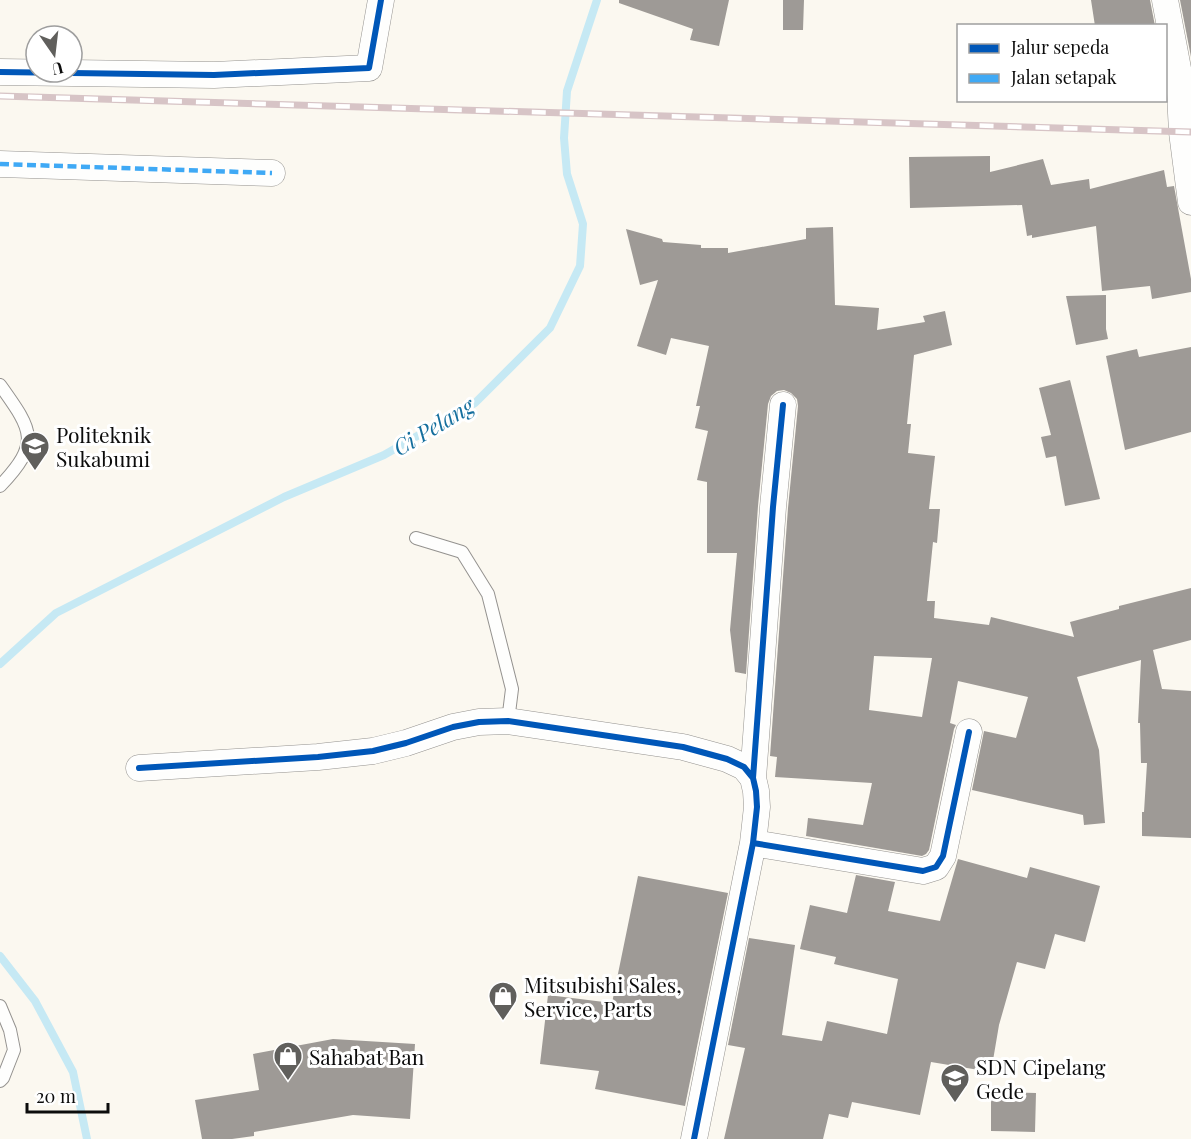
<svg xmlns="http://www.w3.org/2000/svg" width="1191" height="1139" font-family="'Playfair Display',serif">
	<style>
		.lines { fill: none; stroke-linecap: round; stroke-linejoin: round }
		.stream { stroke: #c6e9f4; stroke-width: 8 }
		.building { fill: #9e9a96; fill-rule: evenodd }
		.lane-casing { stroke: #94928f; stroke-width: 14 }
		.street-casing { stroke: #94928f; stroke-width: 27 }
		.lane { stroke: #fefefd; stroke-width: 12 }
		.street { stroke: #fefefd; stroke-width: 26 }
		.rail-casing { stroke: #d7c4c6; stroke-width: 7 }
		.rail { stroke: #fff; stroke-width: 4.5; stroke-dasharray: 14; stroke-linecap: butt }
		.quiet { stroke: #3fa9f5; stroke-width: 4.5; stroke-dasharray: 9 4.5; stroke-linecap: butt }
		.cycleway-casing { stroke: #fff; stroke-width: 10 }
		.cycleway { stroke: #0057b8; stroke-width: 6 }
		.labels { text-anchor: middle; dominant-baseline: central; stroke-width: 6; stroke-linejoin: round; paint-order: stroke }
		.poi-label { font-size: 21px; fill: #0c0c0c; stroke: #fff; text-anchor: start }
		.water-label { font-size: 22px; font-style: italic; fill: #156f9e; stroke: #fff }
	</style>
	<rect width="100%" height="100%" fill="#fbf8f0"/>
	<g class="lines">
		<!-- stream -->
		<path class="stream" d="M0 664 56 613 284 497 384 455 475 403 550 328 580 266 583 224 567 174 564 138 567 91 597 0
			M0 956 35 1001 73 1072 87 1139"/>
	</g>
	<!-- building -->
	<path class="building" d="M619 0H729L719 46 690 40 693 29 619 3Z
		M783 0H804L803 30H783Z
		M1091 0H1150L1155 26H1095Z
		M1180 0H1191V57Z
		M990 156V172L1043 159 1051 185 1089 179 1090 189 1164 170 1167 187 1174 186 1191 279V292L1152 299 1150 286 1102 291 1096 226 1032 238V235L1027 236 1022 205 910 208 909 157Z
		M833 227 835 305 879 308 877 330 925 322 923 316 945 311 952 345 914 355 907 424H911L908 453 935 456 929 509H940L937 543 933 542 927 601H935L934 618 989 625 991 617 1074 637 1070 622 1119 609V606L1191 588V640L1153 650 1162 689 1191 691V838L1142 836V812H1144L1147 763H1141L1140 723H1138L1141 660 1077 677 1099 750 1105 823 1084 825 1083 815 972 790 984 731 1016 738 1028 697 958 681 950 723 956 725 954 729 929 850 926 854 922 856 806 836 808 818 863 825 872 783 775 777 777 757 770 756 788 508 798 406 797 399 791 393 784 390 777 391 771 396 768 404 758 506 746 674 735 672 730 630 737 553H707V482L697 480 708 431 695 428 700 406H696L709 346 671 338 666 355 637 346 658 280 640 285 626 229 662 239 663 242 701 245V248H728V253L806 239V228ZM874 656 932 658 922 717 869 710Z
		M1106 295V329L1108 339 1076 345 1066 296Z
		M1191 347V432L1125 450 1106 356 1137 349 1139 357Z
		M1070 380 1100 499 1065 506 1056 456 1046 458 1041 437 1051 435 1039 388Z
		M958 859 1027 878 1030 867 1100 886 1085 942 1055 934 1045 969 1017 962 999 1025 991 1072 931 1062 920 1115 852 1102 848 1118 829 1114 823 1139H724L745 1048 728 1045 749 938 795 945 782 1035 822 1041 827 1021 887 1034 898 979 834 964 836 957 800 949 810 905 847 913 856 875 895 882 888 911 940 921Z
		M638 876 728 893 685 1106 595 1089 599 1071 540 1064 548 995 612 1003Z
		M333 1039 415 1044 410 1119 353 1115 254 1132V1136L232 1139H202L195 1100 259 1090 253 1054Z
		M991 1092 1036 1093 1035 1132 991 1131Z"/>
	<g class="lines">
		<!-- lane casing -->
		<g class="lane-casing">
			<path id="lane" d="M0 385C32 430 42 442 0 486
				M416 538 462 552 488 594 512 689 508 721
				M0 1006 10 1030 14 1050 3 1078 0 1081"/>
		</g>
		<!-- street casing -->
		<g class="street-casing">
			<path id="street" d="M1165 0 1179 74 1182 132 1191 202
				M0 72 214 75 369 68 381 0
				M0 164 272 173
				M139 768 318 757 373 751 406 743 453 727 479 722 508 721 683 747 727 759 744 767 753 778 756 791 757 807 753 843 694 1139
				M753 778 773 507 783 405
				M753 843 923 871 936 867 943 856 969 732"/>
		</g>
		<!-- lane -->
		<use href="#lane" class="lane"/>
		<!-- street -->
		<use href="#street" class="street"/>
		<!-- rail casing -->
		<g class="rail-casing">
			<path id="rail" d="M0 96 1191 132"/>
		</g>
		<!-- rail -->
		<use href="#rail" class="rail"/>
		<!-- quiet -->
		<path class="quiet" d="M0 164 272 173"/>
		<!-- cycleway casing -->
		<g class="cycleway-casing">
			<path id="cycleway" d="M0 72 214 75 369 68 381 0
				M139 768 318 757 373 751 406 743 453 727 479 722 508 721 683 747 727 759 744 767 753 778 756 791 757 807 753 843 694 1139
				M753 778 773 507 783 405
				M753 843 923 871 936 867 943 856 969 732"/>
		</g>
		<!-- cycleway -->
		<use href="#cycleway" class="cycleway"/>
	</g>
	<!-- icons -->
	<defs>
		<g id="university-pin" transform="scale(1.5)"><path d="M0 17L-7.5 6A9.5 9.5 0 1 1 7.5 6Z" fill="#605f5c" stroke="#fff"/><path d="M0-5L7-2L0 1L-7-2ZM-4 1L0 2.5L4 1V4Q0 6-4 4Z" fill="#fff"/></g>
		<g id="shop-pin" transform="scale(1.5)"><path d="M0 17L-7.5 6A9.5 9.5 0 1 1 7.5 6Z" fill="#605f5c" stroke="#fff"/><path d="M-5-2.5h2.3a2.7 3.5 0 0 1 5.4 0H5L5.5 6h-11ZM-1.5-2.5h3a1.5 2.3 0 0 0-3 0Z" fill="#fff"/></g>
		<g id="school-pin" transform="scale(1.5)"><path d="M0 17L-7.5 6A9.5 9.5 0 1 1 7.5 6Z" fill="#605f5c" stroke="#fff"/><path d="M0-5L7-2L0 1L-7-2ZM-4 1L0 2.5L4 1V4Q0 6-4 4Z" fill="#fff"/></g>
	</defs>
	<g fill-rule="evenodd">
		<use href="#university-pin" x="35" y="446"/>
		<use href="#shop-pin" x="503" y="996"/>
		<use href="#shop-pin" x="288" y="1056"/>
		<use href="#school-pin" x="955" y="1078"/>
	</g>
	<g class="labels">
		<!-- poi labels -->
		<g class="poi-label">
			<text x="56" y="434">Politeknik<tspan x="56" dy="24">Sukabumi</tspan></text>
			<text x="524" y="984">Mitsubishi Sales,<tspan x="524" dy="24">Service, Parts</tspan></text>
			<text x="309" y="1056">Sahabat Ban</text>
			<text x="976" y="1066">SDN Cipelang<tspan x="976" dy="24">Gede</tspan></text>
		</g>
		<!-- water labels -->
		<g class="water-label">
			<text transform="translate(433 426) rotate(-31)">Ci Pelang</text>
		</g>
	</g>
	<!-- legend -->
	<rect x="957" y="24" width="210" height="78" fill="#ffffff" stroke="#9e9e9e" stroke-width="1.5"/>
	<rect x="969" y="44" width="30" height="9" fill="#0057b8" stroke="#9e9e9e" stroke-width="1.5"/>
	<text x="1011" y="54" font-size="18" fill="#0c0c0c">Jalur sepeda</text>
	<rect x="969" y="74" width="30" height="9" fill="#3fa9f5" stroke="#9e9e9e" stroke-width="1.5"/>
	<text x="1011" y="84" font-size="18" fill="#0c0c0c">Jalan setapak</text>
	<!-- north arrow -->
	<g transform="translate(54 54) rotate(166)"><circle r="28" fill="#ffffff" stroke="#9e9e9e" stroke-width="1.5"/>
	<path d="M0-4.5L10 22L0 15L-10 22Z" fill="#605f5c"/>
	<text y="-9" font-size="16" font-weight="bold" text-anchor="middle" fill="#0c0c0c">U</text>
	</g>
	<!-- scale -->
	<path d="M27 1103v9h81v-9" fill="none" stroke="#0c0c0c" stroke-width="3"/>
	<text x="36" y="1103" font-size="18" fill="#0c0c0c" stroke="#ffffff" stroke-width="4.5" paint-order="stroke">20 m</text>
</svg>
